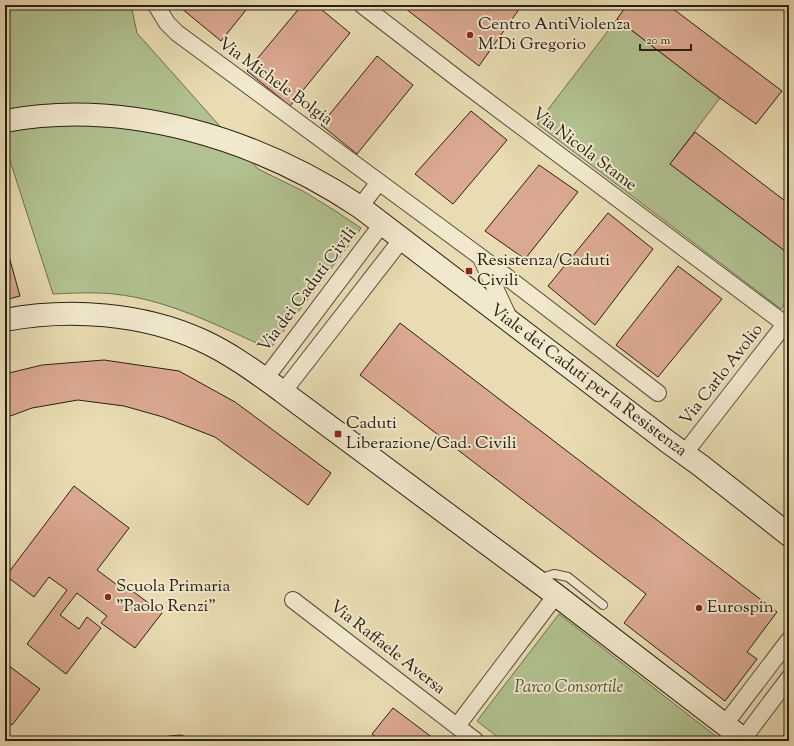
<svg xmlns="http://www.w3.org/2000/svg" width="794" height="746" font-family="'Sorts Mill Goudy',serif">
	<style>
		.green { fill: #b1c290; stroke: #6c7152 }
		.building { fill: #dba992; stroke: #282015 }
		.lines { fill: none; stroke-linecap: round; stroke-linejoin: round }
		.lane-casing { stroke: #584f3c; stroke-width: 10 }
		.street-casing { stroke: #584f3c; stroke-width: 18 }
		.secondary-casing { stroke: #282015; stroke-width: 24 }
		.lane { stroke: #f1e8cd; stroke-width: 8 }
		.street { stroke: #f1e8cd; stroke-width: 16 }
		.secondary { stroke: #f1e8cd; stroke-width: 22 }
		.poi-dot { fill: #8f2418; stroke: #f1e8cd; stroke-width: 1.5 }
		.labels { text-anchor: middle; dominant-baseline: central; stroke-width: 4; stroke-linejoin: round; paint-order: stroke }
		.poi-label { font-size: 17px; fill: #282015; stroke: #f1e8cd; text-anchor: start }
		.street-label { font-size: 17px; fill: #282015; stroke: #f1e8cd }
		.park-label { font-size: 17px; font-style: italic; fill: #51513a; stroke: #f1e8cd }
	</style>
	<rect width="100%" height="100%" fill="#e9dcb2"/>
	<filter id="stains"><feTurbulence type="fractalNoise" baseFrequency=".005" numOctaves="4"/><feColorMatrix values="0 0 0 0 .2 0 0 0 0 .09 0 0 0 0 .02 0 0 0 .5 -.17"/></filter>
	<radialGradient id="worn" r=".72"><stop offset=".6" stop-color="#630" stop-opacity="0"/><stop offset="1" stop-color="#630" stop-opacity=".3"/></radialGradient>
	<!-- green -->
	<path class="green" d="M5 5H131L137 33 258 169 303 191 334 210 361 228 358 233 270 349C220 327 170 300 114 294 94 292 73 293 53 294L5 145Z
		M617 19 720 98 670 164 789 254V298L781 309 537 124Z
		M559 614 722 741H503L477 721Z"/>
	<!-- building -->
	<path class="building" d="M183 5H250L221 41 181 8Z
		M302 5H316L350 33 290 106 247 71Z
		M401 5H522L479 66Z
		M627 5H668L782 91 756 124 720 98 617 19Z
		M377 56 413 85 357 154 321 125Z
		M471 111 507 140 453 204 415 174Z
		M695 132 789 204V254L670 164Z
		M539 165 578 192 525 259 485 231Z
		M608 213 653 249 595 325 548 286Z
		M5 242 20 296 5 300Z
		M678 266 722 299 658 377 616 345Z
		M400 323 777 612 747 652 757 659 725 701 624 623 646 594 360 375Z
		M104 360 179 371 235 402 331 473 308 505 215 437 163 417 124 406 78 400 32 408 5 418V374L42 365Z
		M74 486 129 528 97 570 124 590 127 587 162 613 135 648 101 623 107 616 77 593 60 615 79 629 87 617 101 628 66 674 27 644 67 590 49 577 34 597 6 576Z
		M5 663 40 689 12 725 5 720Z
		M393 708 437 741H381L372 734Z
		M789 726V741H787L782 738Z
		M181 735 198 741H163L169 736Z"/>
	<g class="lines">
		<!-- lane casing -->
		<g class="lane-casing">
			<path id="lane" d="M538 579 554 574 568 577 603 605"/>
		</g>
		<!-- street casing -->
		<g class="street-casing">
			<path id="street" d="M156 5 167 23 177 33 482 258 658 393
				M362 5 458 79 785 324
				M360 207 379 182
				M482 260 510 320
				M265 379 382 224
				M283 392 402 239
				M684 454 789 319
				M293 600 476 741
				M725 724 789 640
				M457 726 556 595
				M743 739 789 678"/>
		</g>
		<!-- secondary casing -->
		<g class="secondary-casing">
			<path id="secondary" d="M5 121C127 98 258 139 360 207L668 442 700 465 789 535
				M5 320C69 308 142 313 201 340 230 353 257 373 283 392L556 595 746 741"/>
		</g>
		<!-- lane -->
		<use href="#lane" class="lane"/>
		<!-- street -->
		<use href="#street" class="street"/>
		<!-- secondary -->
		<use href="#secondary" class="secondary"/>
	</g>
	<!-- markers -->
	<g class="poi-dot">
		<circle cx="470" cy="35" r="4"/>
		<rect x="465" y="267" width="8" height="8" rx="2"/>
		<rect x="334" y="430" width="8" height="8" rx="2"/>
		<circle cx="108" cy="597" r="4"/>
		<circle cx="699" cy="608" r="4"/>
	</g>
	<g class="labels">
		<!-- poi labels -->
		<g class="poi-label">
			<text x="478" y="25">Centro AntiViolenza<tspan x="478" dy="20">M.Di Gregorio</tspan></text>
			<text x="477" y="261">Resistenza/Caduti<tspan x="477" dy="20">Civili</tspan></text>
			<text x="346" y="424">Caduti<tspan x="346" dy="20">Liberazione/Cad. Civili</tspan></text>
			<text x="116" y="587">Scuola Primaria<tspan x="116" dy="20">"Paolo Renzi"</tspan></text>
			<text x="707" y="608">Eurospin</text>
		</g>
		<!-- street labels -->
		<g class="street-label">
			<text transform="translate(275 82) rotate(36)">Via Michele Bolgia</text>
			<text transform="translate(584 150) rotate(37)">Via Nicola Stame</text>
			<text transform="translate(308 290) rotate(-53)">Via dei Caduti Civili</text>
			<text transform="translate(722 375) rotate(-52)">Via Carlo Avolio</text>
			<text transform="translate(588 381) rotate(37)">Viale dei Caduti per la Resistenza</text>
			<text transform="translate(387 648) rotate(38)">Via Raffaele Aversa</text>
		</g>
		<!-- park labels -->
		<g class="park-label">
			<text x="569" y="688">Parco Consortile</text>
		</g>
	</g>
	<!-- margin -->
	<rect width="794" height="746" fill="none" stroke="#e9dcb2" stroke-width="20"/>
	<rect x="6" y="6" width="782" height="734" fill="none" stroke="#282015" stroke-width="2"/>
	<rect x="10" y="10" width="774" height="726" fill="none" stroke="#282015"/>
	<!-- scale -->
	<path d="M640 44v6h51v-6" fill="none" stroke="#282015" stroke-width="2"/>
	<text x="646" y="44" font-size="12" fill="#282015" stroke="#f1e8cd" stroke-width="3" paint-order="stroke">20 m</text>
	<rect width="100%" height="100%" filter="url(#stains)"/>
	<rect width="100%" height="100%" fill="url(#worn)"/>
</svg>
